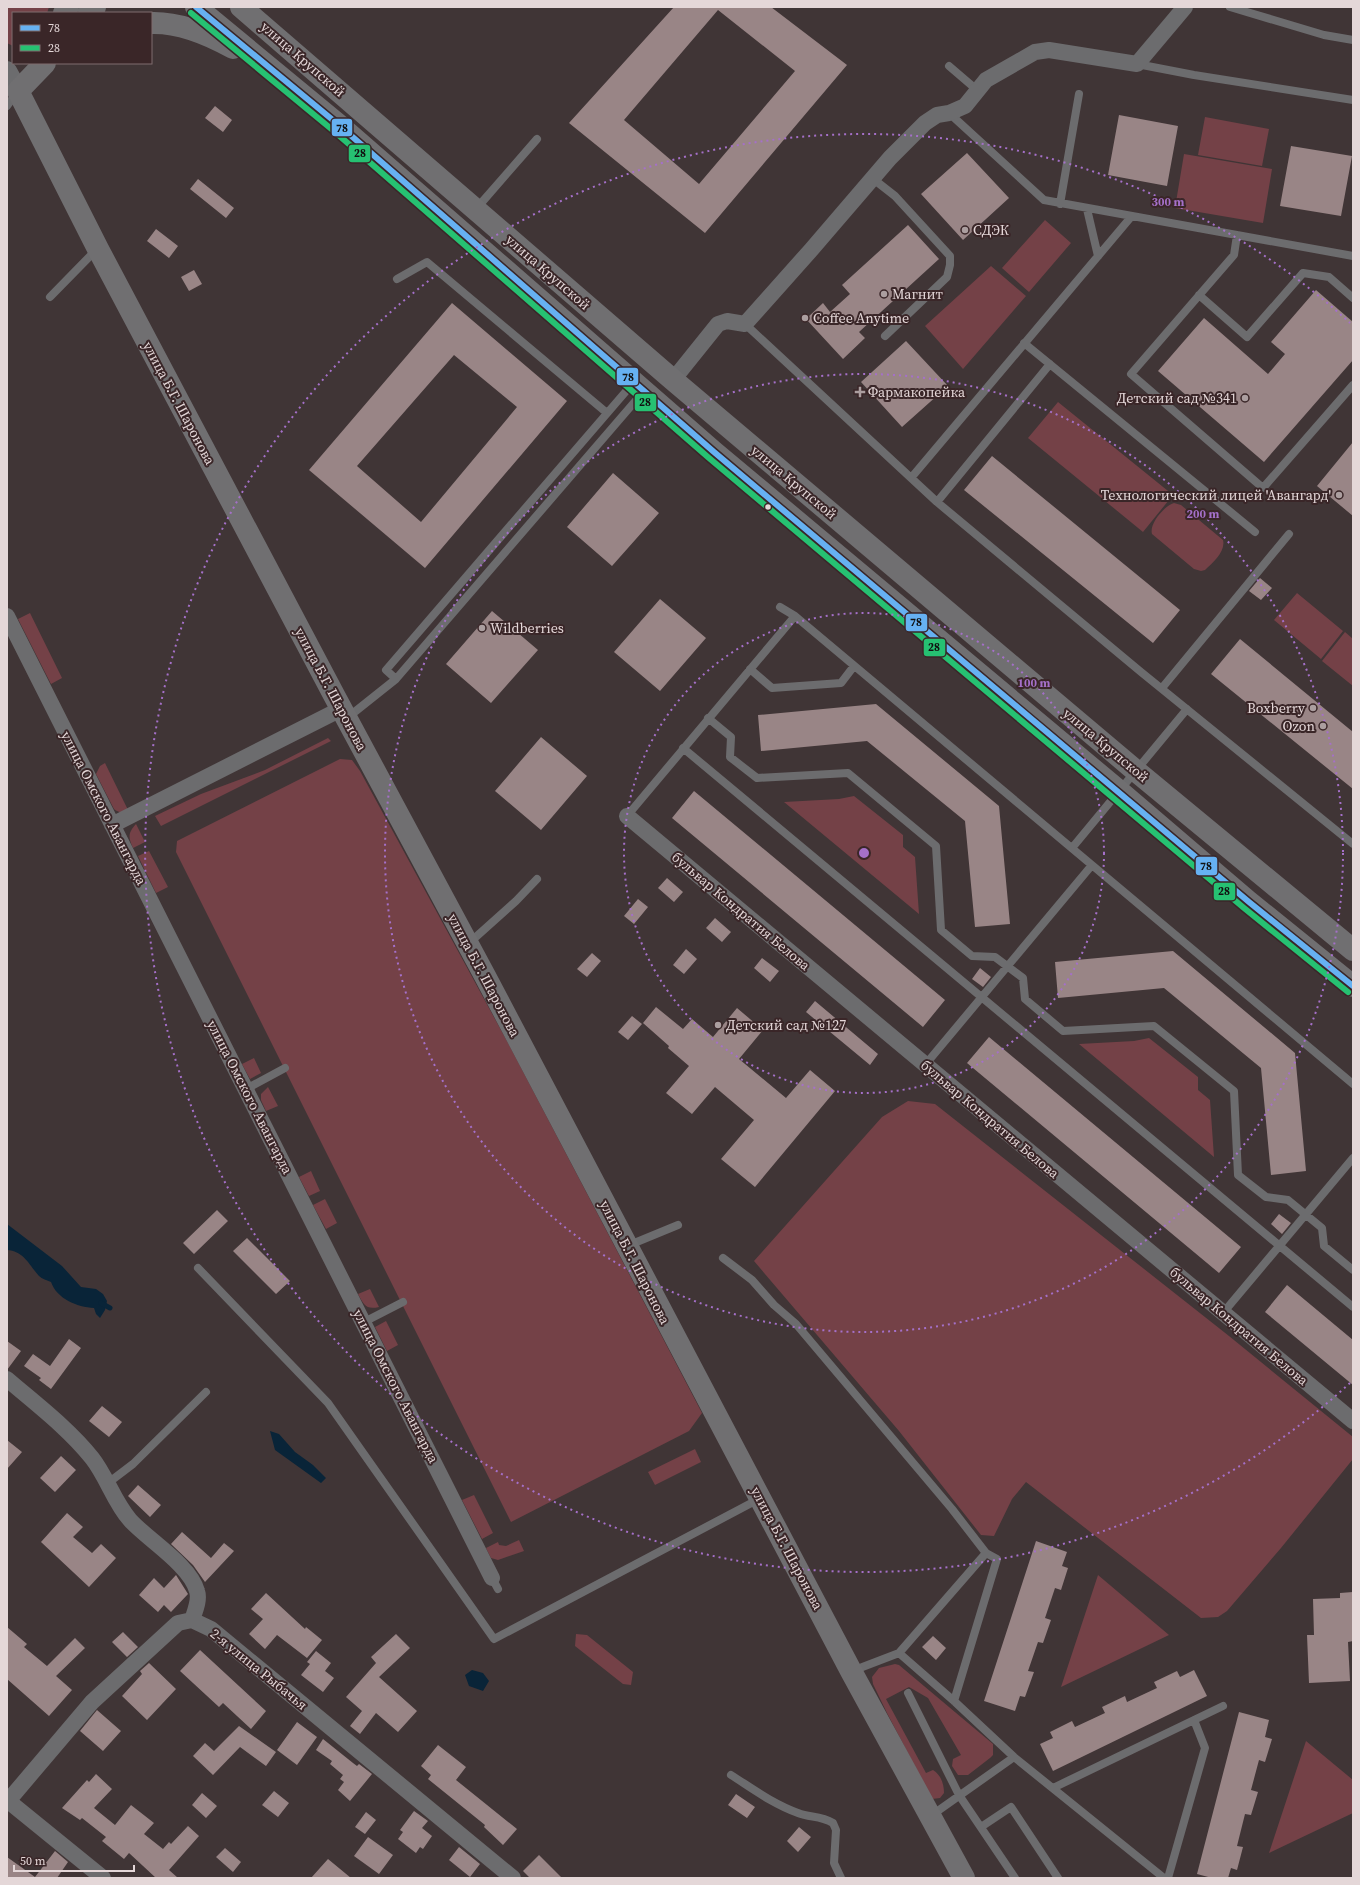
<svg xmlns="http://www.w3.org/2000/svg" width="1360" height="1885" font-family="'Source Serif 4',serif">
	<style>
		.green { fill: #744147 }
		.water { fill: #092438 }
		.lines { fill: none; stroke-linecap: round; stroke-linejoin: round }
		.stream { stroke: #092438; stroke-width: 5 }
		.building { fill: #998586; fill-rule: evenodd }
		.service { stroke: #6c6c6e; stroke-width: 8 }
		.minor { stroke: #6c6c6e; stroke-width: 16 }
		.tertiary { stroke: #6c6c6e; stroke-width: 20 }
		.secondary { stroke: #706f71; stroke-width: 22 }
		.bus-1-casing { stroke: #3a2628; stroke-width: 9 }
		.bus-2-casing { stroke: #3a2628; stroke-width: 9 }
		.bus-1 { stroke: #66b1f2; stroke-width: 6 }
		.bus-2 { stroke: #26c172; stroke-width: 6 }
		.ring { fill: none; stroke: #a570c9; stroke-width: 2; stroke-dasharray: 2 4 }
		.poi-dot { fill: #ab9e9f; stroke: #3a2628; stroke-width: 1.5 }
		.bus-dot { fill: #e4d7d8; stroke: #3a2628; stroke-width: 1.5 }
		.labels { text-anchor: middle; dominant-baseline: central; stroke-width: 4; stroke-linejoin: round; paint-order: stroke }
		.street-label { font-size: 14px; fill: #e4d7d8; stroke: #3a2628 }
		.poi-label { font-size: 14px; fill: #e4d7d8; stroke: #3a2628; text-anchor: start }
		.centre { fill: #a570c9; stroke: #3a2628; stroke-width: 2 }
		.ring-label { font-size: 12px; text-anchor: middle; font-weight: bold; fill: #a570c9; stroke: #3a2628; stroke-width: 4; stroke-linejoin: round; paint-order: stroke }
		.line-badge { stroke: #3a2628; stroke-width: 1.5 }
		.pale-badge-label { font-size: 11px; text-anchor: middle; font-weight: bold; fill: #111 }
	</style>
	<rect width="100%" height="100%" fill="#403536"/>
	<!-- green -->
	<path class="green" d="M7 7H49L47 13H13V46L7 43Z
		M1205 117 1269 129 1262 166 1198 155Z
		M1184 154 1272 169 1263 223 1175 208Z
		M1045 220 1071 243 1029 292 1002 268Z
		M991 266 1026 296 963 369 925 326Z
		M1058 402 1173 495 1143 532 1028 438Z
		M1174 503 1181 505 1223 540C1226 551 1213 563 1205 570L1201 571 1194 569 1152 534C1149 524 1164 506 1174 503Z
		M1297 593 1343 631 1321 659 1274 620Z
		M30 613 62 678 51 684 18 619Z
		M1345 632 1353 639V686L1322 661Z
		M328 738 331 741 161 826 155 816 201 794 265 770Z
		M340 759 352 760 360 771 508 1043 702 1413 689 1431 511 1522 176 852 177 841Z
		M105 763 128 810C122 813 119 813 114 809L96 774 100 766Z
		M854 796 903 835V847L915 857 919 914 784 802 839 799Z
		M136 824 145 842 133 848C128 837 128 833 136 824Z
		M149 851 168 887 156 893 138 856Z
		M1149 1038 1198 1077V1090L1210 1100 1214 1157 1079 1044 1134 1041Z
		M254 1058 261 1073 250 1079 242 1064Z
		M268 1087 278 1106 266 1111 261 1100V1094Z
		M908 1101 935 1104 1229 1336 1353 1437V1459L1281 1548 1227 1611 1218 1617 1201 1618 1026 1482 1012 1499 994 1536 981 1535 899 1431 754 1261 882 1117Z
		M311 1171 320 1191 309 1196 299 1177Z
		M325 1199 337 1223 326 1229 313 1205Z
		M370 1289 379 1307C366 1310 364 1305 358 1294Z
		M386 1321 398 1345 387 1351 375 1327Z
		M695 1449 701 1462 655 1485 648 1472Z
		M474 1495 493 1533 482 1539 462 1500Z
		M519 1540 524 1551 498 1560 491 1558 486 1548 498 1542 499 1545 506 1546Z
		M1098 1575 1169 1635 1061 1687Z
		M576 1634 587 1635 633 1672 631 1685 623 1684 575 1646Z
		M895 1664 899 1665 993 1744V1755L990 1758 968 1775H958L952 1766 953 1759 961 1755 928 1698 909 1687 886 1699 926 1773 933 1770C941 1775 944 1784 944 1793L940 1798 932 1799 887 1713 873 1684 872 1677 879 1668Z
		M1306 1741 1353 1780V1813L1269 1853Z"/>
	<!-- water -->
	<path class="water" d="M7 1224 62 1266 81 1287 96 1289 103 1294 107 1301 105 1310 100 1318 96 1314 94 1308C77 1307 57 1299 51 1282 47 1280 42 1279 39 1276 29 1265 24 1251 7 1250Z
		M270 1431 279 1434 295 1452 313 1465 326 1478 321 1483 275 1450Z
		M472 1670 483 1673 489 1681 483 1691 469 1686 465 1675Z"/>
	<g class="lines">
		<!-- stream -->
		<path class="stream" d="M101 1303 110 1308"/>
	</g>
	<!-- building -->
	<path class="building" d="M674 7H771L847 65 705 233 569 123ZM718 10 795 71 699 184 624 120Z
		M215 106 232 120 223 132 205 118Z
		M1119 115 1178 126 1167 186 1108 175Z
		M1291 146 1352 156 1341 216 1280 206Z
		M967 153 1009 198 963 240 921 194Z
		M198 179 234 208 226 218 190 189Z
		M908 225 939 259 859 332 865 338 843 359 806 319 823 303 830 312 850 294 842 285Z
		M156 229 178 246 169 258 147 241Z
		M194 270 202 284 189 291 181 277Z
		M1316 290 1353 322V360L1264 462 1158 371 1204 318 1268 374 1285 354 1271 342Z
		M452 303 567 401 425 568 309 470ZM454 355 517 407 421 522 357 466Z
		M906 341 948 386 902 427 861 382Z
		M1353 442V516L1317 486Z
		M992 456 1180 610 1153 643 964 490Z
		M613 473 659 513 612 566 567 527Z
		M1260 578 1272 588 1261 600 1249 591Z
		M660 599 706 638 660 691 614 652Z
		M492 611 538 650 491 703 446 664Z
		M1240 639 1353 732V789L1211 674Z
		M876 704 999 806 1010 924 975 927 965 821 867 741 761 751 758 715Z
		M541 737 587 776 541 830 495 791Z
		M694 791 945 1000 923 1027 672 818Z
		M667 878 683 892 674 902 658 888Z
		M638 899 648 907 634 924 624 916Z
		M715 918 731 932 722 942 706 928Z
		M686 949 697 959 684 974 673 965Z
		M1173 951 1295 1053 1306 1171 1271 1175 1261 1068 1164 988 1058 998 1055 962Z
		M592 953 601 961 587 977 577 969Z
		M762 958 779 971 770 982 754 968Z
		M980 968 991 977 983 987 972 979Z
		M815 1001 878 1054 870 1065 806 1012Z
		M656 1007 683 1029 692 1019 713 1037 737 1008 763 1030 739 1059 786 1098 810 1070 835 1091 755 1187 721 1159 754 1120 715 1087 692 1114 666 1093 689 1066 668 1048 669 1046 643 1023Z
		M632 1016 642 1024 628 1040 618 1032Z
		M989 1037 1241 1247 1219 1273 967 1063Z
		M217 1210 228 1221 194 1254 183 1243Z
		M1279 1214 1291 1223 1282 1234 1271 1224Z
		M247 1238 290 1281 276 1294 233 1251Z
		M1287 1285 1353 1340V1385L1265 1312Z
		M69 1339 81 1348 51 1389 39 1380 41 1378 24 1366 33 1354 50 1366Z
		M7 1341 21 1351 7 1370Z
		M102 1406 122 1422 109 1437 89 1421Z
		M7 1440 22 1452 7 1469Z
		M61 1456 76 1470 55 1492 40 1478Z
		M138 1485 161 1505 150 1517 128 1496Z
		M67 1513 83 1527 73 1537 92 1553 101 1544 116 1558 89 1587 41 1542Z
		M182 1532 211 1558 224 1543 234 1551 205 1582 193 1565 171 1544Z
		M1036 1541 1067 1552 1062 1566 1068 1568 1061 1590 1055 1588 1045 1618 1051 1620 1043 1643 1038 1642 1028 1671 1034 1672 1025 1697 1020 1696 1015 1711 984 1701Z
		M176 1575 188 1594 171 1612 164 1605 158 1612 139 1595 154 1578 164 1588Z
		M1353 1592V1641L1348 1642 1350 1681 1309 1683 1307 1635H1314L1313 1599 1340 1598V1593Z
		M266 1593 305 1629 306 1627 322 1640 307 1658 277 1635 265 1649 249 1634 263 1619 251 1609Z
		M7 1627 27 1644 24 1647 47 1666 75 1638 85 1648 56 1676 72 1690 49 1716 7 1679Z
		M123 1632 138 1647 127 1657 112 1642Z
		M396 1634 410 1648 379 1677 417 1711 398 1732 376 1713 360 1734 350 1726 362 1711 346 1697 376 1663 371 1657Z
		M933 1636 946 1648 936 1660 922 1647Z
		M200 1650 266 1711 251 1729 223 1703 219 1707 180 1671Z
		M316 1651 331 1663 325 1671 334 1678 323 1692 301 1675 310 1664 307 1662Z
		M149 1663 176 1689 147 1720 122 1696 142 1674 140 1671Z
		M1194 1670 1207 1696 1053 1771 1040 1744 1053 1738 1050 1732 1072 1721 1075 1727 1105 1713 1102 1707 1125 1696 1127 1702 1157 1688 1154 1682 1177 1671 1180 1677Z
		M97 1710 121 1731 103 1751 80 1731Z
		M1239 1712 1269 1720 1265 1737 1272 1739 1265 1762 1259 1760 1251 1790 1258 1792 1251 1815 1245 1814 1237 1846 1243 1847 1237 1870 1231 1868 1228 1878H1212L1197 1874Z
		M297 1722 317 1737 297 1765 277 1750Z
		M239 1726 276 1752 266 1766 240 1747 213 1775 193 1756 205 1743 214 1751Z
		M323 1739 353 1763 357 1766 359 1764 372 1774 350 1801 338 1790 344 1782 340 1779 343 1775 330 1764 332 1761 316 1750Z
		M438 1745 466 1767 456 1780 517 1829 503 1845 484 1827 485 1825 428 1779 431 1775 421 1766Z
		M96 1774 112 1789 94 1808 115 1825 131 1805 154 1823 144 1834 163 1849 169 1842 171 1844 188 1826 199 1836 169 1870 178 1878H156L129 1853 124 1859 102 1841 106 1837 82 1818 80 1820 62 1808 87 1780 89 1782Z
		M274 1791 289 1803 278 1817 262 1805Z
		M202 1793 217 1806 206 1818 192 1805Z
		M736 1794 755 1807 747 1818 728 1805Z
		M414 1811 428 1821 422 1828 432 1836 423 1849 420 1847 416 1853 398 1839 403 1832 400 1830Z
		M366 1812 376 1820 365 1834 355 1827Z
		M799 1827 811 1837 798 1852 787 1841Z
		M368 1837 393 1855 379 1874 354 1856Z
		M459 1847 480 1864 470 1877 449 1860Z
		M225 1848 241 1862 233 1872 216 1857Z
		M55 1851 68 1862 57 1878H7V1857L35 1877Z
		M539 1855 562 1878H530L523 1871Z
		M328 1859 351 1878H311Z"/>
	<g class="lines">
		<!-- service -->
		<path class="service" d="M1230 7 1324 35 1353 40
			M1137 64 1194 75 1353 100
			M949 66 977 90
			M7 106 17 92
			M949 113 1044 200 1353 256
			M872 178 895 196 950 256V265L947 277 885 336
			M1060 204 1079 94
			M476 209 537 139
			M1087 209 1098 256
			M1237 235 1234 255 1131 374 1263 488 1353 385
			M397 279 427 262 607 413
			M1199 295 1247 337 1303 273 1329 277 1353 298
			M50 297 97 249
			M745 324 937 502 1141 672 1353 844
			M1024 343 1255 532
			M911 478 1131 217
			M937 502 1050 364
			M780 607 795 616 1353 1084
			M750 669 772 688 841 683 854 666
			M396 679 386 670 634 382
			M1162 688 1289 534
			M347 718 396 679 644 391
			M708 718 731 737 730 757 757 778 848 773 936 846 941 930 972 956 995 957 1023 978 1025 999 1063 1031 1154 1026 1234 1091 1238 1175 1266 1197 1288 1200 1322 1228 1324 1246 1353 1270
			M683 748 1353 1307
			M627 816 795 616
			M1072 848 1187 709
			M468 944 516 901 537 879
			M925 1065 1092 865
			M246 1089 285 1068
			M627 1246 678 1225
			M723 1258 752 1280 774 1305 796 1324 952 1509 986 1553 997 1559 954 1701
			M198 1268 328 1403 494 1639 759 1499
			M1223 1313 1353 1158
			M364 1322 403 1302
			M108 1483 133 1464 206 1392
			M492 1578 498 1589
			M899 1653 954 1701 1014 1757 1164 1878
			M852 1671 899 1653 986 1553
			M908 1693 959 1795 1015 1878
			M731 1775C753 1789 773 1804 798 1813 810 1818 820 1815 833 1823L836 1830 834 1863 841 1878
			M1053 1788 1223 1706
			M932 1815 1014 1757
			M981 1827 1011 1807 1058 1878
			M1168 1878 1205 1748 1194 1720"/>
		<!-- minor -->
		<path class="minor" d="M673 380 718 324 727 321 745 324 811 250 890 158 925 123 937 115 949 113 965 106 986 80 1035 52 1049 50 1137 64 1185 7
			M7 616 492 1578
			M627 816 1353 1421
			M112 825 341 709
			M7 1379C36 1404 68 1428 92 1458 107 1477 114 1502 130 1520 148 1540 190 1565 197 1591 200 1600 195 1611 192 1620L211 1629 513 1878
			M7 1800 103 1878
			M8 1801 92 1702 178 1623 192 1620"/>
		<!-- tertiary -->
		<path class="tertiary" d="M7 71 18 91"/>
		<!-- secondary -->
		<path class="secondary" d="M196 7 340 126 714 452 1119 791 1249 902 1353 986
			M241 7 673 380 1136 771 1353 950
			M64 13 68 7
			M89 13 95 7
			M151 23C180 22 208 34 233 48
			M18 91 98 249 335 697 485 976 851 1671 964 1878
			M18 91 45 63"/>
		<!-- bus-1 casing -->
		<g class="bus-1-casing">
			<path id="bus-1" d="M196 7 340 126 714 452 1249 902 1353 986"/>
		</g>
		<!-- bus-2 casing -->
		<g class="bus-2-casing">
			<path id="bus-2" d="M191 13 335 132 709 458 1244 908 1348 992"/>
		</g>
		<!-- bus-1 -->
		<use href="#bus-1" class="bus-1"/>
		<!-- bus-2 -->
		<use href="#bus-2" class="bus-2"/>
	</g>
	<!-- distance rings -->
	<g class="ring">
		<circle cx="864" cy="853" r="240"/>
		<circle cx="864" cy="853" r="479"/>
		<path d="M1350 1383A719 719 0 1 1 1350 323"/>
	</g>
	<!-- markers -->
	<g class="poi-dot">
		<circle cx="965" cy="230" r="4"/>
		<circle cx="884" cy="294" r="4"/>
		<circle cx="805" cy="318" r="4"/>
		<path d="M858 386h4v4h4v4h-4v4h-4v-4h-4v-4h4z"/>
		<circle cx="1245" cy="398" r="4"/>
		<circle cx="1339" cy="495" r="4"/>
		<circle cx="482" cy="628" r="4"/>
		<circle cx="1313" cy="708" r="4"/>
		<circle cx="1323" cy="726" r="4"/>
		<circle cx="718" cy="1025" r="4"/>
	</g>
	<circle class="bus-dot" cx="768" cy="507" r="3.5"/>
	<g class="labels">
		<!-- street labels -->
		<g class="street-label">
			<text transform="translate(303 59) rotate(41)">улица Крупской</text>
			<text transform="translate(548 272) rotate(41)">улица Крупской</text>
			<text transform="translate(179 403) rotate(62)">улица Б.Г. Шаронова</text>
			<text transform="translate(794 482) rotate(40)">улица Крупской</text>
			<text transform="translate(331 689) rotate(62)">улица Б.Г. Шаронова</text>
			<text transform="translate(1106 745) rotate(40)">улица Крупской</text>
			<text transform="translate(104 808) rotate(63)">улица Омского Авангарда</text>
			<text transform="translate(741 911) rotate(40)">бульвар Кондратия Белова</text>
			<text transform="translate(484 975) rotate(62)">улица Б.Г. Шаронова</text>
			<text transform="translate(250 1097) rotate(63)">улица Омского Авангарда</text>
			<text transform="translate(990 1119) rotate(40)">бульвар Кондратия Белова</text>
			<text transform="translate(635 1262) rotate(63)">улица Б.Г. Шаронова</text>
			<text transform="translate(1239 1326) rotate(40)">бульвар Кондратия Белова</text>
			<text transform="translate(396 1386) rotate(63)">улица Омского Авангарда</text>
			<text transform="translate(787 1548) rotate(62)">улица Б.Г. Шаронова</text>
			<text transform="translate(259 1669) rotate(39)">2-я улица Рыбачья</text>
		</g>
		<!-- poi labels -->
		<g class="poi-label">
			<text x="973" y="230">СДЭК</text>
			<text x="892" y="294">Магнит</text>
			<text x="813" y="318">Coffee Anytime</text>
			<text x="868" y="392">Фармакопейка</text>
			<text x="1237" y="398" text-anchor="end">Детский сад №341</text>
			<text x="1331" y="495" text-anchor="end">Технологический лицей 'Авангард'</text>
			<text x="490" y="628">Wildberries</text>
			<text x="1305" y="708" text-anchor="end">Boxberry</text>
			<text x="1315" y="726" text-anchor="end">Ozon</text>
			<text x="726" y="1025">Детский сад №127</text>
		</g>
	</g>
	<circle cx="864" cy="853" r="6" class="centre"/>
	<g class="ring-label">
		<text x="1168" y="206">300 m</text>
		<text x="1203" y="518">200 m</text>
		<text x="1034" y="687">100 m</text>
	</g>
	<g class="line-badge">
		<rect x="331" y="118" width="22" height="19" rx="4" fill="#66b1f2"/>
		<rect x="348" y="144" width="23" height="19" rx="4" fill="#26c172"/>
		<rect x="616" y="367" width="23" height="19" rx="4" fill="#66b1f2"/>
		<rect x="634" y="393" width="23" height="19" rx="4" fill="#26c172"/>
		<rect x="905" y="613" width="23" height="19" rx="4" fill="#66b1f2"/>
		<rect x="923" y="638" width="23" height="19" rx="4" fill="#26c172"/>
		<rect x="1195" y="856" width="23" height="20" rx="4" fill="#66b1f2"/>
		<rect x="1213" y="882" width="23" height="19" rx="4" fill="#26c172"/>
	</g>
	<g class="pale-badge-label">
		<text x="342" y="132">78</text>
		<text x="360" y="157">28</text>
		<text x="628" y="381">78</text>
		<text x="645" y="406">28</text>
		<text x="916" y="626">78</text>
		<text x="934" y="651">28</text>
		<text x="1206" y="870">78</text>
		<text x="1224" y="895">28</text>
	</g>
	<!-- border -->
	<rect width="1360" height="1885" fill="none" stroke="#e4d7d8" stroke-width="16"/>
	<!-- legend -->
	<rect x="12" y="12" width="140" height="52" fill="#3a2628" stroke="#7e6d6e"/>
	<rect x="20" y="25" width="20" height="6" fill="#66b1f2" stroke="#7e6d6e"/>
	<text x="48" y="32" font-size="12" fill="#e4d7d8">78</text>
	<rect x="20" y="45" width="20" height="6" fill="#26c172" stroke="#7e6d6e"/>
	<text x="48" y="52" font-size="12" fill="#e4d7d8">28</text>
	<!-- scale -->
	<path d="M14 1865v6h120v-6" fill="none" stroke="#e4d7d8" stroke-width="2"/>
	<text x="20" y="1865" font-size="12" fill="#e4d7d8" stroke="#3a2628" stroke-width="3" paint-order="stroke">50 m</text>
</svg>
